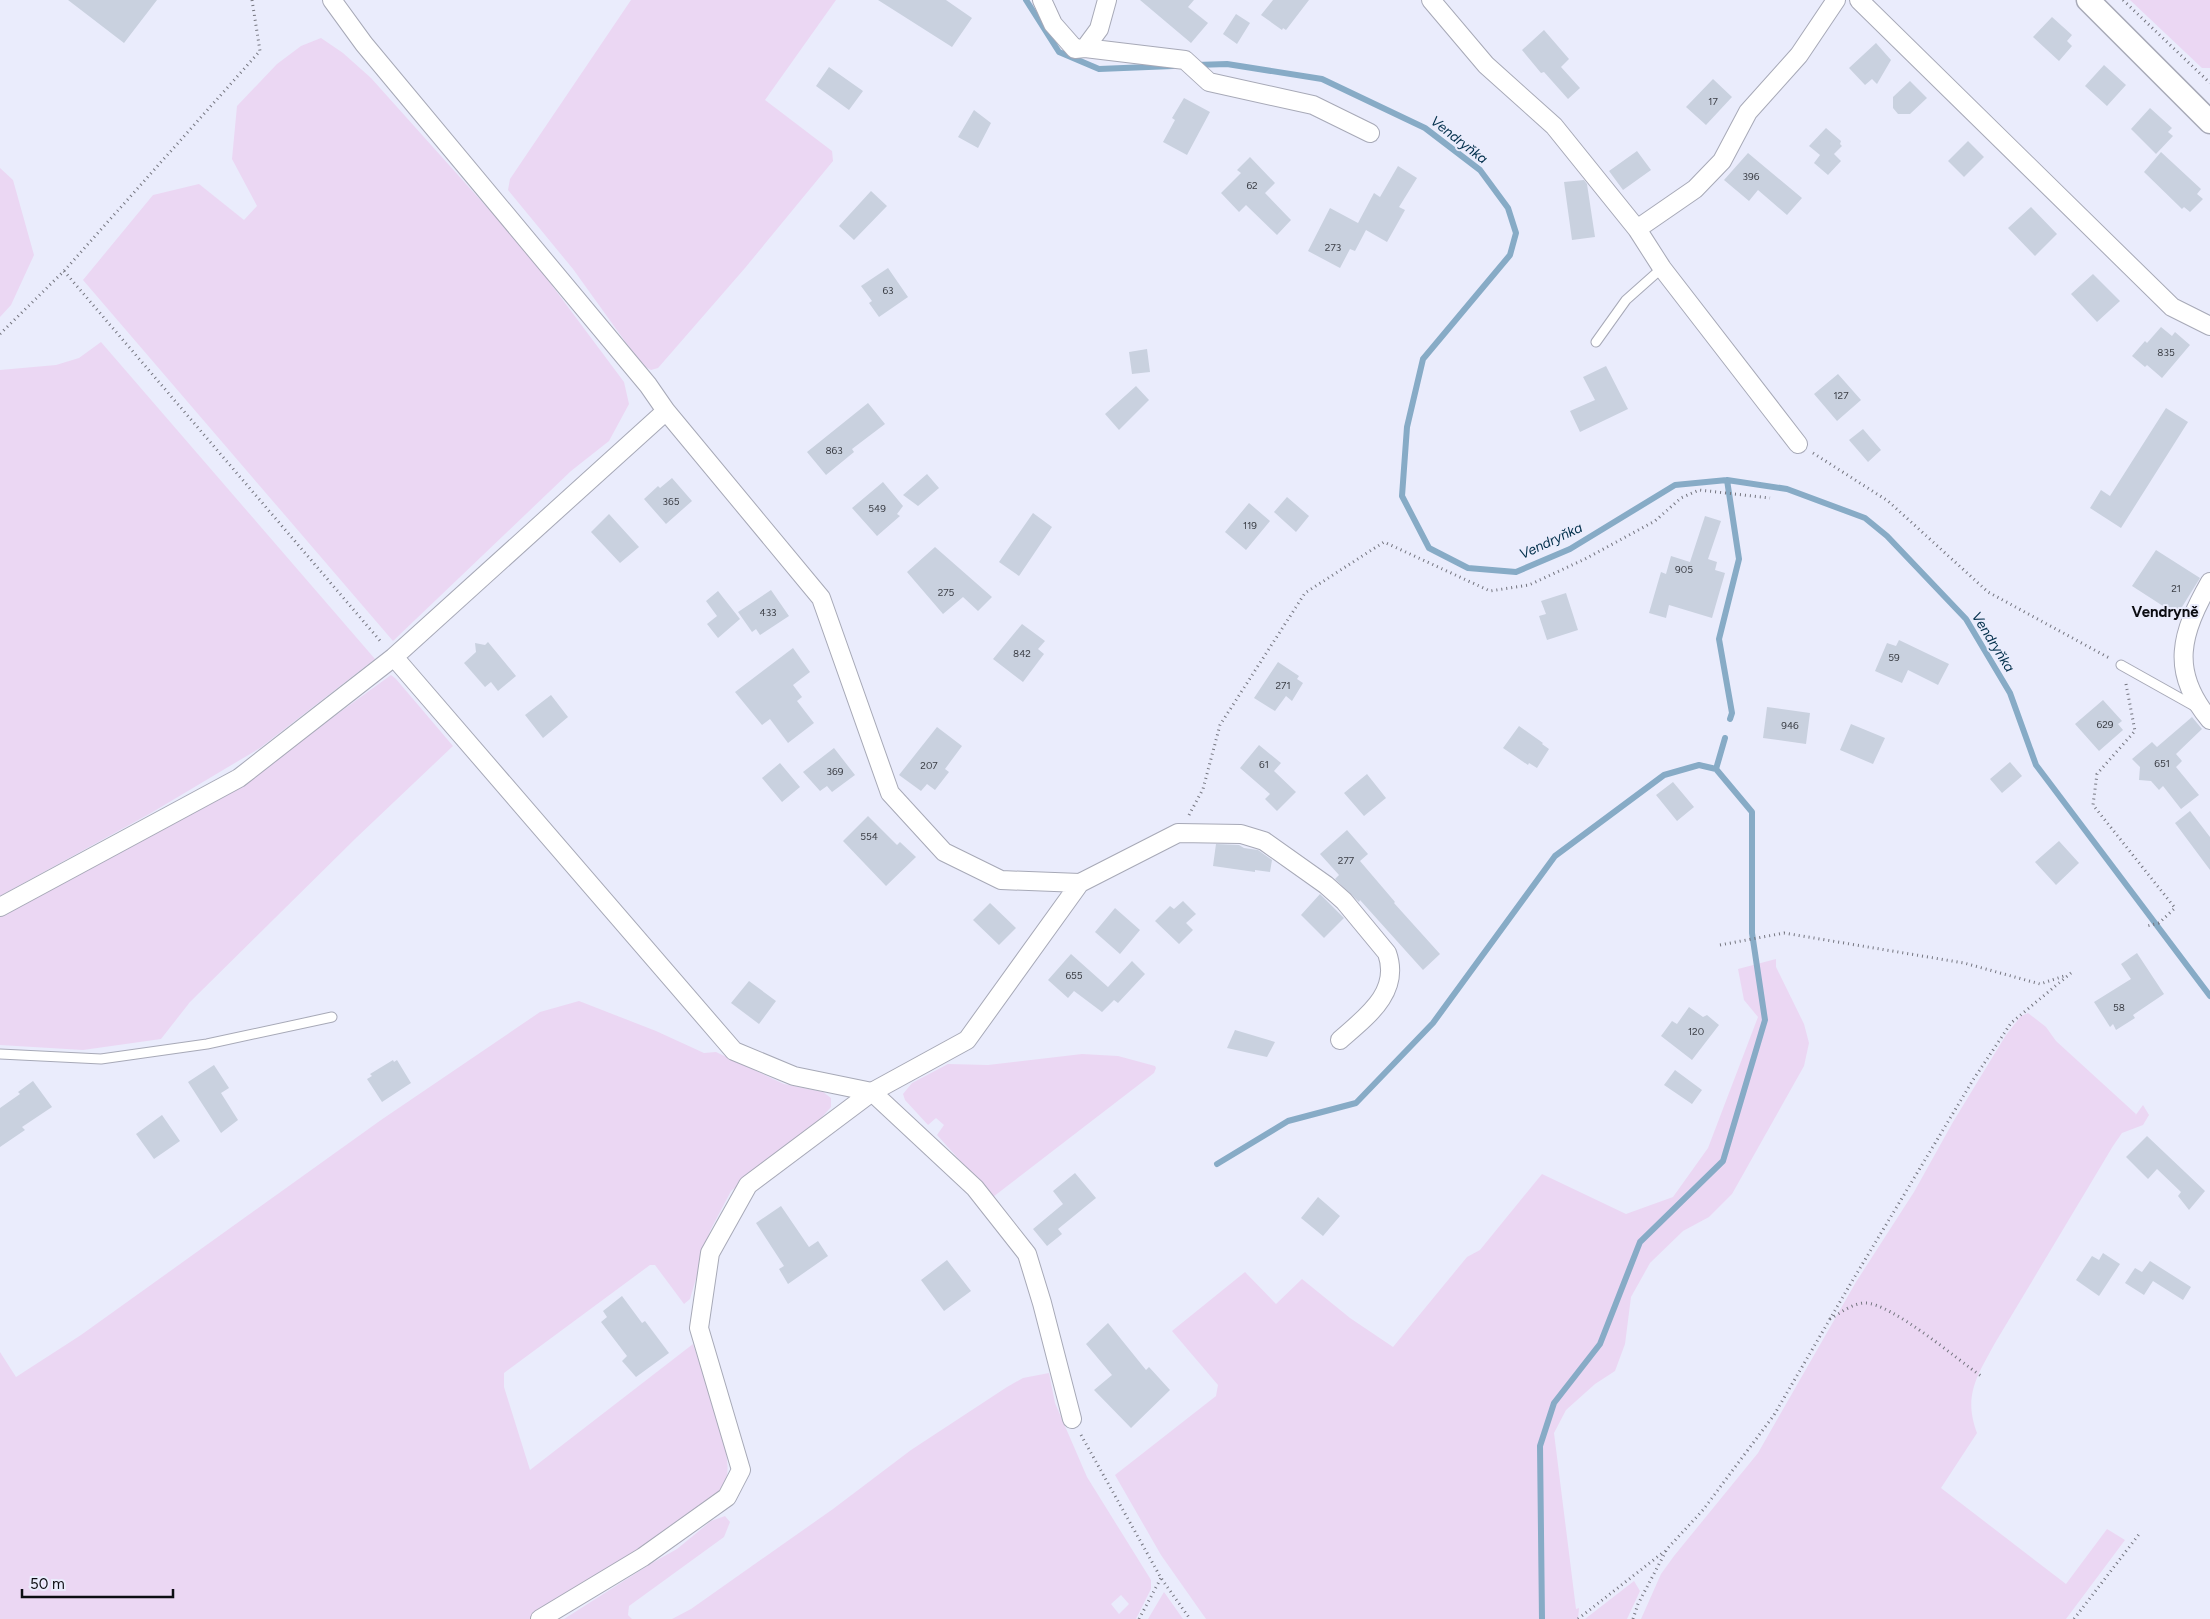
<svg xmlns="http://www.w3.org/2000/svg" width="2210" height="1619" font-family="Figtree,sans-serif">
	<style>
		.green { fill: #ebd7f3; fill-rule: evenodd }
		.lines { fill: none; stroke-linecap: round; stroke-linejoin: round }
		.stream { stroke: #87abc6; stroke-width: 6 }
		.building { fill: #c9d1df }
		.service-casing { stroke: #a7a9b7; stroke-width: 11 }
		.minor-casing { stroke: #a7a9b7; stroke-width: 20 }
		.tertiary-casing { stroke: #a7a9b7; stroke-width: 25 }
		.path { stroke: #74757f; stroke-width: 3; stroke-dasharray: 1 4; stroke-linecap: butt }
		.service { stroke: #fff; stroke-width: 9 }
		.minor { stroke: #fff; stroke-width: 18 }
		.tertiary { stroke: #fff; stroke-width: 22 }
		.labels { text-anchor: middle; dominant-baseline: central; stroke-width: 4; stroke-linejoin: round; paint-order: stroke }
		.number-label { font-size: 10px; fill: #3b3e45 }
		.water-label { font-size: 14px; font-style: italic; fill: #002e4a; stroke: #eaecfc }
		.quarter-label { font-size: 15px; font-weight: bold; fill: #0c0d12; stroke: #eaecfc }
	</style>
	<rect width="100%" height="100%" fill="#eaecfc"/>
	<!-- green -->
	<path class="green" d="M631 0H836L765 100 832 151 833 161 745 268 658 368 651 370 642 365 573 269 508 190 510 179Z
		M2130 0H2210V68H2202Z
		M321 38 343 53 371 78 527 252 624 382 629 404 609 441 571 471 393 641 83 280 153 195 199 184 244 220 257 206 232 159 237 106 277 64 301 46Z
		M0 168 13 180 34 255 11 305 0 317Z
		M101 342 375 659 260 748 151 813 0 896V370L56 365 79 358Z
		M391 675 396 679 453 746 356 838 190 1002 161 1039 83 1050 0 1045V915L259 771Z
		M1776 959V967L1804 1024 1809 1043 1804 1066 1732 1194 1709 1217 1683 1231 1650 1263 1631 1297 1625 1344 1615 1371 1595 1384 1566 1410 1554 1433 1576 1609 1579 1608 1578 1619H1206L1161 1555 1115 1475 1216 1396 1218 1385 1172 1331 1245 1272 1276 1304 1302 1279 1350 1318 1393 1347 1467 1257 1480 1250 1542 1174 1626 1214 1673 1197 1708 1148 1758 1017 1744 1000 1738 969Z
		M579 1001 656 1031 704 1053 716 1052 784 1084 823 1092 831 1098V1107L816 1124 731 1191 710 1231 690 1299 684 1304 655 1265H650L504 1373V1387L530 1470 693 1344C703 1375 732 1446 727 1475 725 1487 718 1496 710 1504L534 1619H0V1352L16 1377 81 1335 381 1120 540 1012Z
		M2028 1013 2046 1027 2056 1041 2136 1114 2135 1116 2143 1105 2149 1115 2143 1125 2122 1133 2113 1146 1995 1343C1977 1376 1963 1396 1977 1433L1941 1488 2066 1584 2107 1529 2125 1540 2066 1619H1641L1661 1574 1674 1556 1758 1453 1856 1282 1914 1192 1953 1122 2006 1035 2021 1016Z
		M1082 1054 1118 1056 1155 1066 1156 1068 1154 1073 993 1197 937 1135 944 1125 936 1118 928 1125 905 1100 903 1094 912 1083 948 1064 988 1065Z
		M1049 1373 1055 1403 1087 1477 1151 1580V1589L1136 1619H672L691 1609 833 1509 911 1450 1007 1387 1023 1378ZM1121 1595 1129 1604 1119 1614 1111 1604Z
		M725 1516 730 1522 724 1537 629 1606 628 1615 632 1619H564L652 1563 677 1549 711 1521Z
		M1634 1581 1640 1591 1627 1619H1585Z
		M1164 1592 1183 1619H1148Z"/>
	<g class="lines">
		<!-- stream -->
		<path class="stream" d="M1026 0 1059 52 1099 69 1173 66
			M1196 65 1227 64 1322 79 1425 128 1480 170 1508 208 1516 233 1510 255 1423 359 1407 427 1402 496 1429 548 1468 568 1516 572 1570 549 1675 485 1727 480 1787 489 1865 518 1887 536 1966 619 2010 693 2036 765 2210 996
			M1727 480 1739 559 1719 639 1732 713 1730 719
			M1217 1164 1288 1121 1356 1103 1433 1023 1555 856 1664 775 1699 765 1716 769
			M1542 1619 1540 1446 1554 1403 1600 1344 1640 1242 1723 1161 1765 1020 1752 933V812L1716 769 1725 738"/>
	</g>
	<!-- building -->
	<path class="building" d="M68 0H157L124 43Z
		M878 0H946L972 18 952 47Z
		M1140 0H1194L1188 7 1208 23 1191 43Z
		M1273 0H1309L1286 30 1283 28 1282 30 1261 15Z
		M1236 14 1250 23 1237 44 1223 34Z
		M2052 17 2072 35 2067 41 2072 46 2059 61 2033 37Z
		M1544 30 1569 59 1561 67 1580 88 1568 99 1544 72 1541 73 1522 50Z
		M1876 43 1891 60 1877 84 1872 79 1865 85 1849 68Z
		M2104 65 2126 85 2107 106 2085 86Z
		M829 67 863 91 849 110 816 86Z
		M1713 79 1732 97 1706 125 1686 107Z
		M1910 81 1927 98 1910 114H1898L1893 108V97Z
		M1184 98 1210 112 1187 155 1163 142 1175 120 1172 118Z
		M2150 108 2172 128 2168 132 2173 136 2156 154 2131 129Z
		M974 110 991 123 978 148 958 137Z
		M1826 128 1841 141 1840 144 1842 146 1834 154 1841 161 1828 175 1814 163 1820 155 1809 146Z
		M1968 141 1984 157 1964 177 1948 161Z
		M1637 151 1651 170 1623 190 1609 171Z
		M2161 152 2201 189 2197 194 2203 199 2190 212 2184 207 2182 209 2144 172Z
		M1748 153 1802 198 1787 215 1758 190 1749 201 1724 180Z
		M1250 157 1275 183 1265 193 1291 220 1277 235 1246 205 1239 212 1221 193 1241 173 1237 170Z
		M1398 166 1417 178 1399 207 1405 210 1387 242 1366 230 1355 251 1350 249 1340 268 1308 251 1330 208 1358 223 1374 193 1380 197Z
		M1584 180 1587 184 1595 237 1572 240 1564 182Z
		M871 191 887 206 854 240 839 226Z
		M2031 207 2057 234 2035 256 2008 228Z
		M888 268 908 297 879 317 869 303 872 301 861 286Z
		M2093 274 2120 301 2097 322 2071 294Z
		M2161 327 2172 336 2175 332 2190 345 2162 378 2147 365 2145 367 2132 356 2145 341 2147 343Z
		M1147 349 1150 372 1132 374 1129 352Z
		M1606 366 1628 409 1580 432 1570 411 1595 400 1583 377Z
		M1838 374 1861 400 1837 421 1814 394Z
		M1136 386 1149 400 1119 430 1105 414Z
		M868 403 885 424 852 449 854 452 826 475 807 452Z
		M2166 408 2188 422 2121 528 2090 508 2101 490 2110 496Z
		M1863 429 1881 450 1868 462 1849 440Z
		M927 474 939 488 918 506 903 495Z
		M672 478 692 501 666 524 644 499 658 486 660 488Z
		M883 482 903 506 897 514 900 516 877 536 852 508Z
		M1287 497 1309 516 1296 532 1274 512Z
		M1249 503 1270 521 1246 550 1225 532Z
		M1033 513 1052 527 1019 576 999 562Z
		M609 514 639 547 620 563 591 532Z
		M1705 516 1721 521 1708 559 1717 562 1715 570 1725 573 1712 618 1669 605 1666 618 1649 613 1661 572 1666 574 1671 556 1690 562Z
		M935 547 992 597 978 611 963 597 943 614 907 572Z
		M2156 550 2200 578 2177 615 2132 586Z
		M771 590 789 616 760 635 756 629 752 632 738 612Z
		M718 591 740 619 718 638 707 624 717 616 706 601Z
		M1566 593 1578 630 1547 640 1539 616 1546 614 1541 601Z
		M1022 624 1045 641 1038 649 1044 654 1023 682 993 659Z
		M1899 640 1949 664 1938 685 1908 670 1902 683 1875 671 1887 643 1896 646Z
		M488 642 516 676 498 691 491 682 485 687 464 663 476 652 475 643 485 645Z
		M793 648 810 672 793 685 802 697 797 701 814 723 788 743 770 719 762 725 735 692Z
		M1278 662 1299 676 1297 679 1303 683 1292 701 1286 696 1275 711 1254 698Z
		M551 695 568 717 543 738 525 715Z
		M2103 700 2122 721 2118 724 2123 730 2099 751 2075 724Z
		M1767 707 1810 713 1806 744 1763 738Z
		M2192 717 2202 729 2176 754 2182 761 2176 767 2199 795 2181 809 2163 786 2159 790 2151 781 2139 780 2140 767 2132 759 2152 742 2157 747Z
		M1851 724 1885 738 1873 764 1840 750Z
		M1519 726 1543 743 1542 744 1549 749 1537 768 1529 763 1528 765 1503 748Z
		M937 727 962 746 945 769 949 772 935 790 927 784 921 791 899 775Z
		M1259 745 1281 763 1274 771 1296 792 1277 811 1265 799 1270 794 1240 768Z
		M834 748 855 775 832 792 827 786 820 791 803 772Z
		M2010 762 2022 776 2002 793 1990 779Z
		M780 763 800 787 782 802 762 778Z
		M1367 774 1386 798 1364 816 1344 793Z
		M1673 782 1694 807 1677 821 1656 795Z
		M2190 811 2210 837V870L2175 823Z
		M868 816 897 845 900 842 916 857 886 886 843 841Z
		M1347 830 1368 854 1360 861 1395 902 1394 903 1440 954 1423 970 1360 900 1359 902 1335 879 1339 875 1320 854Z
		M2059 841 2079 863 2056 885 2035 862Z
		M1216 844 1239 845 1244 848 1258 850 1272 860 1270 872 1255 870V872L1213 866Z
		M1320 894 1344 918 1324 938 1301 915Z
		M1183 901 1196 914 1186 923 1193 930 1179 944 1155 921 1170 906 1174 909Z
		M990 903 1016 928 999 945 973 920Z
		M1115 908 1140 930 1120 954 1095 932Z
		M2137 953 2164 994 2133 1015 2135 1018 2116 1030 2113 1024 2110 1027 2094 1002 2131 979 2121 964Z
		M1071 954 1108 987 1132 961 1145 974 1118 1003 1114 1000 1102 1012 1074 991 1068 998 1048 980Z
		M749 981 776 1001 759 1024 731 1003Z
		M1689 1007 1703 1017 1707 1015 1719 1025 1692 1060 1661 1036 1672 1021 1677 1024Z
		M1235 1030 1275 1042 1267 1057 1227 1048Z
		M393 1060 394 1062 397 1060 411 1083 382 1102 367 1079 372 1076 370 1074Z
		M214 1065 229 1088 221 1093 238 1120 221 1133 188 1082Z
		M1675 1070 1702 1090 1692 1104 1664 1085Z
		M33 1081 52 1107 22 1127 25 1130 0 1147V1108L20 1094 18 1092Z
		M162 1115 180 1141 154 1159 136 1134Z
		M2147 1136 2205 1191 2189 1210 2178 1196 2181 1192 2157 1169 2148 1179 2126 1157Z
		M1075 1173 1096 1198 1058 1229 1062 1234 1047 1246 1033 1229 1063 1204 1053 1191Z
		M1318 1197 1340 1216 1323 1236 1301 1218Z
		M781 1206 809 1247 818 1241 828 1256 788 1284 779 1269 784 1266 756 1223Z
		M2103 1253 2120 1264 2099 1296 2076 1280 2092 1256 2099 1260Z
		M947 1260 971 1291 944 1311 921 1280Z
		M2150 1261 2191 1287 2183 1300 2153 1281 2144 1295 2125 1283 2135 1268 2142 1272Z
		M622 1296 642 1323 645 1321 669 1353 636 1377 622 1361 627 1356 601 1322 607 1317 603 1311Z
		M1108 1323 1146 1370 1149 1367 1170 1390 1131 1428 1094 1390 1112 1375 1086 1344Z"/>
	<g class="lines">
		<!-- service casing -->
		<g class="service-casing">
			<path id="service" d="M1596 342 1626 300 1662 268
				M2121 665 2196 707
				M0 1054 101 1059 207 1044 332 1017"/>
		</g>
		<!-- minor casing -->
		<g class="minor-casing">
			<path id="minor" d="M332 0 364 44 648 385 666 411 821 598 890 793 944 852 1001 880 1080 883
				M1042 0 1053 24 1075 49 1085 48 1099 29 1107 0
				M1431 0 1486 65 1554 126 1637 229 1695 189 1722 161 1748 112 1799 55 1836 0
				M1859 0 2172 307 2210 326
				M1085 48 1185 60 1209 82 1313 105 1370 133
				M1637 229 1662 268 1798 444
				M2210 582C2181 633 2169 671 2210 720
				M394 657 734 1051 794 1076 872 1092 748 1185 710 1253 699 1328 741 1470 727 1497 643 1557 540 1619
				M0 907 239 778 394 657 666 411
				M1072 1419 1042 1303 1027 1254 975 1188 872 1092 967 1040 1080 883 1178 833 1241 834 1264 841 1326 885 1344 901 1387 953C1401 992 1366 1017 1340 1040"/>
		</g>
		<!-- tertiary casing -->
		<g class="tertiary-casing">
			<path id="tertiary" d="M2088 0 2210 122"/>
		</g>
		<!-- path -->
		<path class="path" d="M2123 0 2210 83
			M64 271 382 643
			M0 334 64 271 260 51 252 0
			M1813 453 1888 501 1988 592 2111 659
			M2126 684 2135 731 2097 774 2093 805 2175 908 2159 923 2147 926
			M1189 815 1203 789 1220 725 1305 593 1384 542 1490 591 1529 585 1585 559 1655 521 1681 498 1699 490 1770 498
			M1720 945 1784 933 1964 963 2040 984 2067 975
			M1830 1319C1840 1313 1853 1303 1865 1303 1891 1303 1957 1359 1981 1376
			M1081 1435 1161 1578 1190 1619
			M1139 1619 1161 1578
			M1578 1619 1665 1551
			M1633 1619 1638 1604 1667 1549 1703 1510 1774 1415 1851 1283 1973 1080 2011 1023 2071 973
			M2074 1619 2140 1533"/>
		<!-- service -->
		<use href="#service" class="service"/>
		<!-- minor -->
		<use href="#minor" class="minor"/>
		<!-- tertiary -->
		<use href="#tertiary" class="tertiary"/>
	</g>
	<g class="labels">
		<!-- number labels -->
		<g class="number-label">
			<text x="1713" y="101">17</text>
			<text x="1751" y="176">396</text>
			<text x="1252" y="185">62</text>
			<text x="1333" y="247">273</text>
			<text x="888" y="290">63</text>
			<text x="2166" y="352">835</text>
			<text x="1841" y="395">127</text>
			<text x="834" y="450">863</text>
			<text x="671" y="501">365</text>
			<text x="877" y="508">549</text>
			<text x="1250" y="525">119</text>
			<text x="1684" y="569">905</text>
			<text x="2176" y="588">21</text>
			<text x="946" y="592">275</text>
			<text x="768" y="612">433</text>
			<text x="1022" y="653">842</text>
			<text x="1894" y="657">59</text>
			<text x="1283" y="685">271</text>
			<text x="2105" y="724">629</text>
			<text x="1790" y="725">946</text>
			<text x="2162" y="763">651</text>
			<text x="1264" y="764">61</text>
			<text x="929" y="765">207</text>
			<text x="835" y="771">369</text>
			<text x="869" y="836">554</text>
			<text x="1346" y="860">277</text>
			<text x="1074" y="975">655</text>
			<text x="2119" y="1007">58</text>
			<text x="1696" y="1031">120</text>
		</g>
		<!-- water labels -->
		<g class="water-label">
			<text transform="translate(1459 140) rotate(38)">Vendryňka</text>
			<text transform="translate(1551 541) rotate(-25)">Vendryňka</text>
			<text transform="translate(1993 642) rotate(58)">Vendryňka</text>
		</g>
		<!-- quarter labels -->
		<g class="quarter-label">
			<text x="2165" y="612">Vendryně</text>
		</g>
	</g>
	<!-- scale -->
	<path d="M22 1589v8h151v-8" fill="none" stroke="#0c0d12" stroke-width="2.5"/>
	<text x="30" y="1589" font-size="15" fill="#0c0d12" stroke="#eaecfc" stroke-width="4" paint-order="stroke">50 m</text>
</svg>
